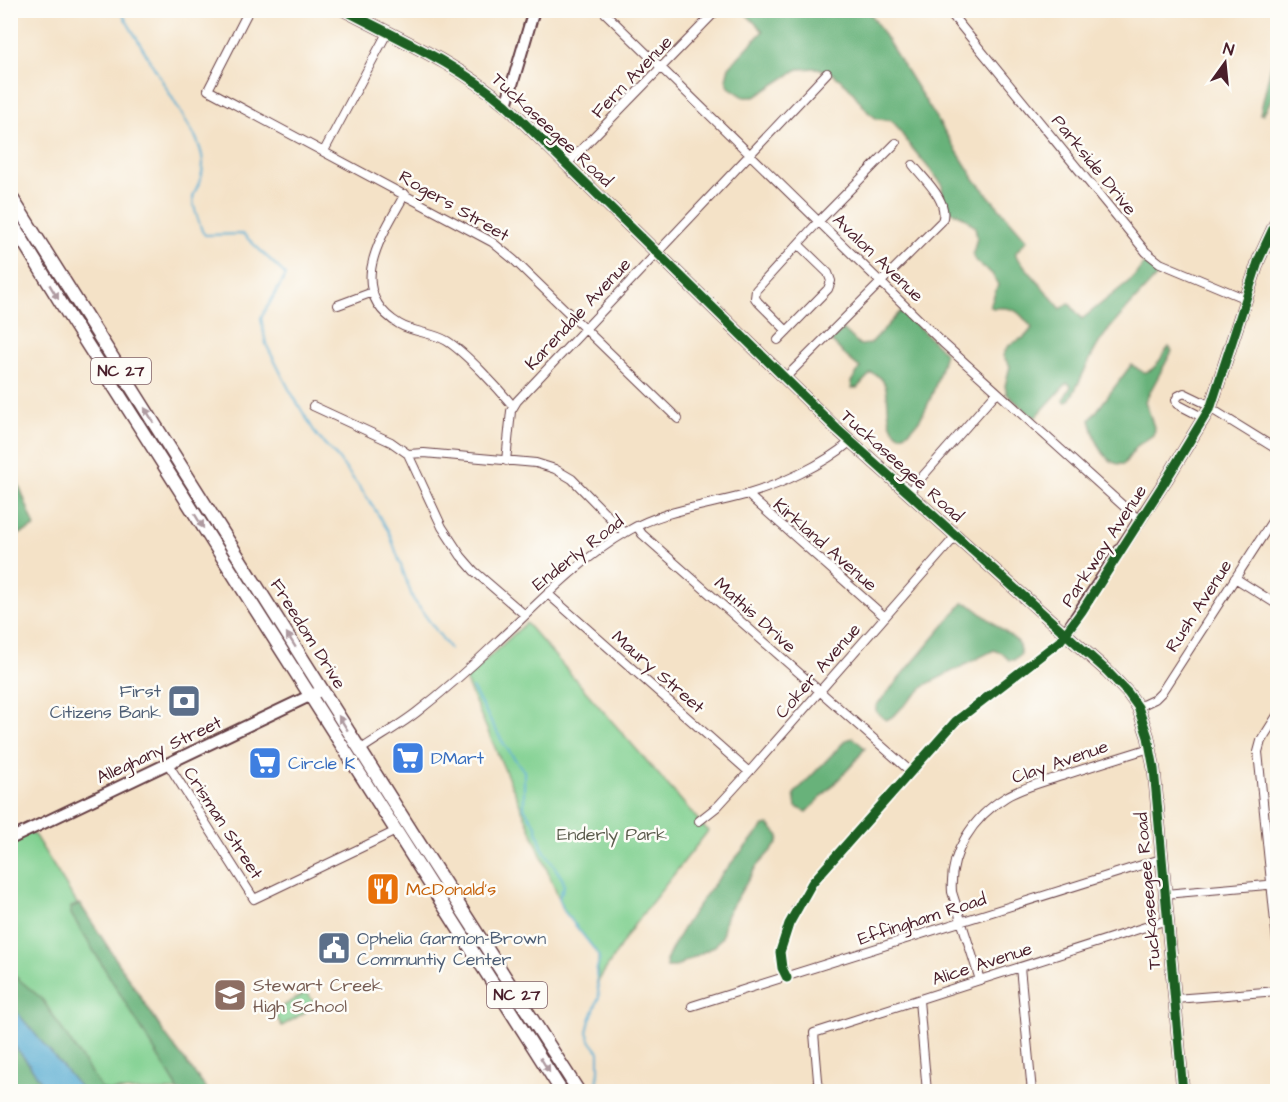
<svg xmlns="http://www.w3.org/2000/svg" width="1288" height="1102" font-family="'Architects Daughter',sans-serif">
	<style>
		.green { fill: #80d090; stroke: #65785e; stroke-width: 1.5 }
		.forest { fill: #68b27a; stroke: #596852; stroke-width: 1.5 }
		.water { fill: #56acd2; stroke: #50667e; stroke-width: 1.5 }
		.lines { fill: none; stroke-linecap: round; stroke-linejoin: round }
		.stream { stroke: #56acd2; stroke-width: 2 }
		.street-casing { stroke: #643c42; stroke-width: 10 }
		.secondary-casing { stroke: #643c42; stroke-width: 14 }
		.primary-casing { stroke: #643c42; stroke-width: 15 }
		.street { stroke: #fff; stroke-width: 8 }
		.secondary { stroke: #fff; stroke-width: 10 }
		.primary { stroke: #fff; stroke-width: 12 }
		.cycleway-casing { stroke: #fdfcf7; stroke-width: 13 }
		.cycleway { stroke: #1b5e20; stroke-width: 9 }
		.oneway { fill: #ae9aa0 }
		.labels { text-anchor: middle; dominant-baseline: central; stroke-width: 5; stroke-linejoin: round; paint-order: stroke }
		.shield { fill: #fdfcf7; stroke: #806168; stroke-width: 1.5 }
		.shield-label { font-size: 16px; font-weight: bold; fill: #4a1f2b }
		.street-label { font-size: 18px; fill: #4a1f2b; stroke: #fdfcf7 }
		.service-label { font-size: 18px; fill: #4e5e75; stroke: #fdfcf7; text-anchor: end }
		.shop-label { font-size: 18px; fill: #366cbe; stroke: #fdfcf7; text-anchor: start }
		.park-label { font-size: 18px; fill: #5d5d4e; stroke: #fdfcf7 }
		.food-label { font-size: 18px; fill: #c56008; stroke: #fdfcf7; text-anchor: start }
		.education-label { font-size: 18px; fill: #785e54; stroke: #fdfcf7; text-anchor: start }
	</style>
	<rect width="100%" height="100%" fill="#fdfcf7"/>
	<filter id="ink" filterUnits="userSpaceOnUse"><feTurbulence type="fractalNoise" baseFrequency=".0167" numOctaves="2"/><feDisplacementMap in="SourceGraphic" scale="12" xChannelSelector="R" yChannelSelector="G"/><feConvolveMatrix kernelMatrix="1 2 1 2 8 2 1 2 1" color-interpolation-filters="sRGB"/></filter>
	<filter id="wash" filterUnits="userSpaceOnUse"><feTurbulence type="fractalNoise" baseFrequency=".008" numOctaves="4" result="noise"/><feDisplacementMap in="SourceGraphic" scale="24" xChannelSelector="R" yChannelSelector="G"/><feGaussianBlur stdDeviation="1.35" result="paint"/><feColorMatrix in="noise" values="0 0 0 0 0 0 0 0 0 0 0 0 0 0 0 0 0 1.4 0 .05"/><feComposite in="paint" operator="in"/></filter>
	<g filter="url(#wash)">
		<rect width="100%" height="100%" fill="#f4e2c7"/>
		<!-- green -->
		<path class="green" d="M526 623 708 831 634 925 597 983C596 973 599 964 598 954L564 911 527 821 465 679Z
			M30 831 35 836 194 1091H11L10 840Z
			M307 992 316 1006 282 1026 273 1012Z"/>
		<!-- forest -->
		<path class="forest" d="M743 11H869L975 180 1027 240 1016 252V256L1061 309 1069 303 1082 319 1133 278 1145 262 1156 270 1157 276C1139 297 1113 321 1099 343 1087 362 1081 382 1069 400L1066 402 1063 400 1071 386 1067 383 1036 417H1033L1007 394 1005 386 1010 366 1003 356C1007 345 1011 344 1021 339 1025 338 1029 332 1032 328 1019 312 1015 306 993 308L990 306 998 285 992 274 975 260 973 254 977 237 975 227 964 217 948 210 943 197 942 184 908 143 895 124 890 120 877 119 868 112 848 86 833 74 818 68 798 69 755 97H744L729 87 726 79 729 67 763 31Z
			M1277 40C1278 72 1281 87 1263 114H1260Z
			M900 312H903L945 353C940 373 924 432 900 435 877 423 900 380 871 373L857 388H852L851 382 860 368 849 359 831 341 843 329 860 345 870 344Z
			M1169 347 1172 351 1145 401 1155 430 1153 435 1137 446 1124 464C1103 467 1094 436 1090 420L1131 365C1135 366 1141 372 1144 372 1155 373 1163 353 1169 347Z
			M11 464 35 527 11 538H10Z
			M963 603 969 604 1018 642 1021 654 1014 660H1009L1002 653 994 650 927 684 892 717 886 720 876 712V706Z
			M853 738 865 748 854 763 807 812 796 807 794 794 846 740Z
			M769 825 779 836 778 843 756 867 726 916 722 937 715 946 675 967H667L666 961C688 911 727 867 764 826Z
			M80 904 164 1033 208 1091H177V1087L71 914V907Z
			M10 972 42 999 101 1088 108 1091 120 1090 123 1091H11Z"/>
		<!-- water -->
		<path class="water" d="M10 1004 83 1091H48L46 1089 26 1060 11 1042Z"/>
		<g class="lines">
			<!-- stream -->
			<path class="stream" d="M120 10 196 138C202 152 206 165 200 180 198 187 194 191 193 198 193 208 199 221 202 231L205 235 243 234 286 275 261 318 266 344 289 389 317 436 337 457 369 500 389 532 413 599 450 649
				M472 688 505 746 524 771V808L536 826 542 847 563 880 564 886 559 898 564 911 598 954 599 960 596 972 599 997 590 1020 587 1032 591 1042 599 1052V1071L596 1092"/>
		</g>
	</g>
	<g filter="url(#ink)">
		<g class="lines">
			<!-- street casing -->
			<g class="street-casing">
				<path id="street" d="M249 10 208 90 492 242 514 260 678 419
					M602 10 943 343 1140 521
					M948 10 1146 252 1160 263 1246 299
					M324 151 387 33
					M567 164 717 10
					M405 194C383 234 343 290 399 324 414 333 432 332 447 341 466 353 498 388 513 406
					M338 305 373 292
					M787 331 758 302 755 298 756 290 819 221 896 143
					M778 340 828 289 831 281 828 273 798 244
					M785 378 942 221C950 202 924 179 913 165
					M313 406 391 442 408 454 442 527 461 556 474 571 525 615
					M1210 408 1278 450
					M1204 418 1177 404 1176 400 1178 396 1184 393 1211 406
					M408 454 424 453 536 463 555 469 572 479 625 533
					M506 461 511 411 517 401 827 73
					M747 494 885 617
					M907 494 996 393
					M637 526 642 534 910 771
					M1235 578 1278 605
					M548 594 749 772
					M1138 707 1155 699 1161 693 1278 512
					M1278 714 1261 741 1258 752 1278 952
					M360 750C379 737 399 726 417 712 444 691 471 667 496 643 538 604 578 560 628 531 663 510 706 506 745 495 780 485 823 465 850 442
					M168 764 254 899 396 831
					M699 821 718 806 749 772 955 537
					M1165 894 1278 884
					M1020 967 1032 1092
					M787 978 780 957 784 936 796 908 821 872 956 721 1057 644 1065 634
					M980 980 952 892C949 853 973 817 1006 797 1023 787 1043 782 1062 776 1092 766 1121 757 1150 748
					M1175 999 1278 991
					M919 1000 927 1092
					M692 1006 1161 859
					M819 1092 814 1033 1167 920"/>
			</g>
			<!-- secondary casing -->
			<g class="secondary-casing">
				<path id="secondary" d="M344 10C399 39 458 64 506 105L837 429 1107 671 1128 693 1138 707 1148 737 1154 769 1183 1092
					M506 105 534 10
					M1065 634 1166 480 1211 406 1259 259 1278 218
					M10 839 322 690"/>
			</g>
			<!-- primary casing -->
			<g class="primary-casing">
				<path id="primary" d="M10 195 412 832 579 1092
					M10 220 66 311 562 1092"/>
			</g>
			<!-- street -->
			<use href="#street" class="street"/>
			<!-- secondary -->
			<use href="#secondary" class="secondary"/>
			<!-- primary -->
			<use href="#primary" class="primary"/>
			<!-- cycleway casing -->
			<g class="cycleway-casing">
				<path id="cycleway" d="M344 10C399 39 458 64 506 105L837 429 1107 671 1128 693 1138 707 1148 737 1154 769 1183 1092
					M787 978 782 968 780 952 789 924 812 883 956 721 1060 641 1082 611 1166 480 1211 406 1259 259 1278 218"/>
			</g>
			<!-- cycleway -->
			<use href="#cycleway" class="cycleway"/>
		</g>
		<!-- one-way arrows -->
		<defs><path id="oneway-solid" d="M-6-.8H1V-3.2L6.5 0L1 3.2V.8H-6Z" transform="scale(1.5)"/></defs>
		<g class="oneway">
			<use href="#oneway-solid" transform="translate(54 292) rotate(59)"/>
			<use href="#oneway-solid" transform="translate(149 415) rotate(-122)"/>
			<use href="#oneway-solid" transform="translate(199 521) rotate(58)"/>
			<use href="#oneway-solid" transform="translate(291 640) rotate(-122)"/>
			<use href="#oneway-solid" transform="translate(343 723) rotate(-122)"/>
			<use href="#oneway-solid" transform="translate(545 1065) rotate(58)"/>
		</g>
	</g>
	<!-- icons -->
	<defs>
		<g id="bank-square" transform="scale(1.725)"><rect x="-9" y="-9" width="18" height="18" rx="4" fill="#5c6f8a" stroke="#fdfcf7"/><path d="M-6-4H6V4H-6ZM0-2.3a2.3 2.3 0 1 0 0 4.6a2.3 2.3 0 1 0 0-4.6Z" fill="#fff"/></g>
		<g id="supermarket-square" transform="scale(1.725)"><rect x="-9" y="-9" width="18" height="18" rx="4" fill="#3f7fe0" stroke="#fdfcf7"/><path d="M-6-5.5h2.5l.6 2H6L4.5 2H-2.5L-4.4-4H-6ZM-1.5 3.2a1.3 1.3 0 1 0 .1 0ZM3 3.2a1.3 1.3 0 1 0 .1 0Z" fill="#fff"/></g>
		<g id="restaurant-square" transform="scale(1.725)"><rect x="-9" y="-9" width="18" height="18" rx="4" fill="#e8710a" stroke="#fdfcf7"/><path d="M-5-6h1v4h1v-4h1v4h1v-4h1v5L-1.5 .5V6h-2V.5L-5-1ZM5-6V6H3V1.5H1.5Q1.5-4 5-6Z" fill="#fff"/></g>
		<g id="civic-square" transform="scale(1.725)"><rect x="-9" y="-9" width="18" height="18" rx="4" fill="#5c6f8a" stroke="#fdfcf7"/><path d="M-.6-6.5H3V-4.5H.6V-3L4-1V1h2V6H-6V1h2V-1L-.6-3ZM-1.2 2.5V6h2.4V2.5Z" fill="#fff"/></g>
		<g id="school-square" transform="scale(1.725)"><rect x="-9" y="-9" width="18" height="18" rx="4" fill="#8d6e63" stroke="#fdfcf7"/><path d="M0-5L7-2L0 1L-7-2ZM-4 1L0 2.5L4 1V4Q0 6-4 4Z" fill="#fff"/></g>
	</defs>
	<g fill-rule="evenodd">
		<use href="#bank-square" x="184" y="701"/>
		<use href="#supermarket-square" x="408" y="758"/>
		<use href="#supermarket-square" x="265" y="763"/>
		<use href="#restaurant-square" x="383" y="889"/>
		<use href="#civic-square" x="334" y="948"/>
		<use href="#school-square" x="230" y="995"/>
	</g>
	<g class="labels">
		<!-- shield labels -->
		<g class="shield">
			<rect x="91" y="358" width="60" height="26" rx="4.5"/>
			<rect x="487" y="982" width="60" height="26" rx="4.5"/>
		</g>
		<g class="shield-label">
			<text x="121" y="371">NC 27</text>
			<text x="517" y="995">NC 27</text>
		</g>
		<!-- street labels -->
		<g class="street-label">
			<text transform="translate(632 77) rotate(-46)">Fern Avenue</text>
			<text transform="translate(552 130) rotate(43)">Tuckaseegee Road</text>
			<text transform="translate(1094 165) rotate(51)">Parkside Drive</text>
			<text transform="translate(454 206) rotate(30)">Rogers Street</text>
			<text transform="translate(878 258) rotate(44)">Avalon Avenue</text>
			<text transform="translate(578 314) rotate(-47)">Karendale Avenue</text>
			<text transform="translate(902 466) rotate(42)">Tuckaseegee Road</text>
			<text transform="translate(825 545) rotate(41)">Kirkland Avenue</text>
			<text transform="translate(1104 546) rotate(-57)">Parkway Avenue</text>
			<text transform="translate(578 553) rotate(-38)">Enderly Road</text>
			<text transform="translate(1199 606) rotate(-57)">Rush Avenue</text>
			<text transform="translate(755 615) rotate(42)">Mathis Drive</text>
			<text transform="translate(308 634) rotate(58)">Freedom Drive</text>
			<text transform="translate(818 671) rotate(-49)">Coker Avenue</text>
			<text transform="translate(658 672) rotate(41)">Maury Street</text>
			<text transform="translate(159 750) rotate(-25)">Alleghany Street</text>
			<text transform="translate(1060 762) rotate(-19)">Clay Avenue</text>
			<text transform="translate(223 823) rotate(57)">Crisman Street</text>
			<text transform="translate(1148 891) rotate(-95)">Tuckaseegee Road</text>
			<text transform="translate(922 919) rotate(-18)">Effingham Road</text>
			<text transform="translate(982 964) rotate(-18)">Alice Avenue</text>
		</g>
		<!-- service labels -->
		<g class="service-label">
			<text x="161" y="691">First<tspan x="161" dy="21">Citizens Bank</tspan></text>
			<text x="357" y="938" text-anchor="start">Ophelia Garmon-Brown<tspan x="357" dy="21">Communtiy Center</tspan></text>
		</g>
		<!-- shop labels -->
		<g class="shop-label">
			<text x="431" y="758">DMart</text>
			<text x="288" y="763">Circle K</text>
		</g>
		<!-- park labels -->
		<g class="park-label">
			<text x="612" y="834">Enderly Park</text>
		</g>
		<!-- food labels -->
		<g class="food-label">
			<text x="406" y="889">McDonald's</text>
		</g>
		<!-- education labels -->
		<g class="education-label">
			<text x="253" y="985">Stewart Creek<tspan x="253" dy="21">High School</tspan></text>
		</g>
	</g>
	<!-- margin -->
	<rect width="1288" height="1102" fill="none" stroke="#fdfcf7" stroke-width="36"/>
	<!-- north arrow -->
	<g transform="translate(1225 63) rotate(15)" stroke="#fdfcf7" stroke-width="4.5" paint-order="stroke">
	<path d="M0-4.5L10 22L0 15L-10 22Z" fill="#4a1f2b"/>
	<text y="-9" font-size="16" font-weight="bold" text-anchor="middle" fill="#4a1f2b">N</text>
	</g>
</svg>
